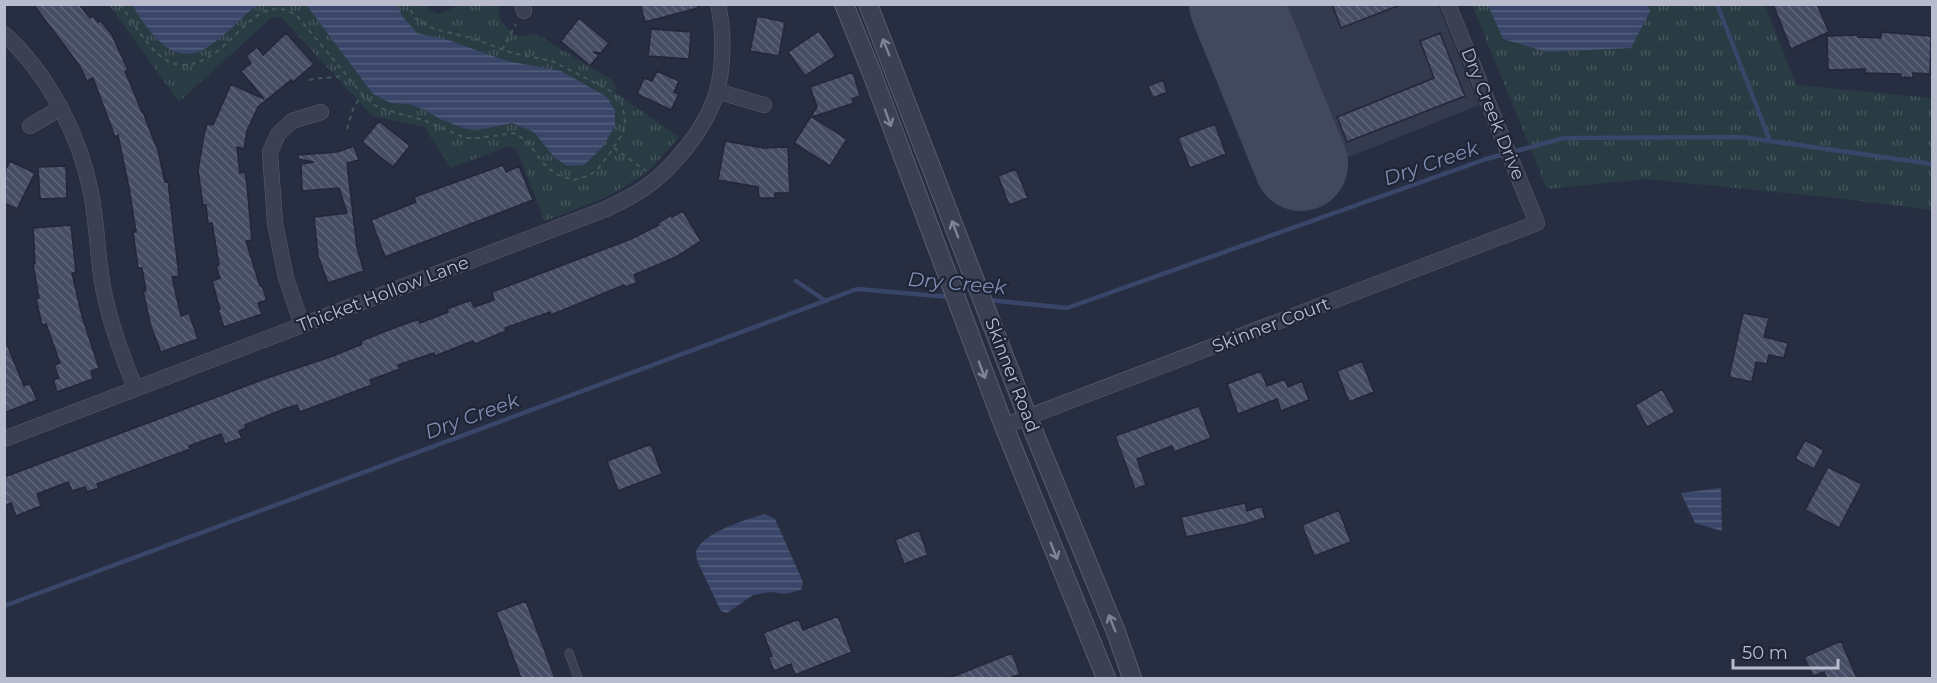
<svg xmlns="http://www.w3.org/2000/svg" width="1937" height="683" font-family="Montserrat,sans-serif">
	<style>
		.airport { fill: #353b4f }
		.grass { fill: url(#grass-tufts) }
		.water { fill: url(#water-rules) }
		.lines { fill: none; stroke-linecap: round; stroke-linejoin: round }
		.stream { stroke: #3a4669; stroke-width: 4.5 }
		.runway { stroke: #42495e; stroke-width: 94 }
		.building { fill: url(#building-back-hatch); stroke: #222739; stroke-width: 1.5 }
		.service-casing { stroke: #595e6f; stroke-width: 9 }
		.minor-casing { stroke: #595e6f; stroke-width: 16 }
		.tertiary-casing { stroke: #595e6f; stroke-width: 20 }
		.path { stroke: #44575d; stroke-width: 2; stroke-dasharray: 4.5 4.5; stroke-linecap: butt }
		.service { stroke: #3b4052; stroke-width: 8 }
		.minor { stroke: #3b4052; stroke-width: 15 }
		.tertiary { stroke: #3b4052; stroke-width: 18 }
		.oneway { stroke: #808495 }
		.labels { text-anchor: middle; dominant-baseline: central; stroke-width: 4.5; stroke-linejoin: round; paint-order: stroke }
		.street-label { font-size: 18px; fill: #b8bccc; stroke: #1f2537 }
		.water-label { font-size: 20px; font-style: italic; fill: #7f8db2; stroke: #1f2537 }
	</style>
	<defs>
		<pattern id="grass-tufts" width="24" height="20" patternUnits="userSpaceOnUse" patternTransform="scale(1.5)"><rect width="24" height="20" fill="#293b43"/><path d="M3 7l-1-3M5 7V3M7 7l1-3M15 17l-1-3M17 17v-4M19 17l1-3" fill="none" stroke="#46555d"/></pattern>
		<pattern id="water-rules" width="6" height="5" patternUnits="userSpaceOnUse" patternTransform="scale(1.5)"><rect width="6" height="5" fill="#3a4669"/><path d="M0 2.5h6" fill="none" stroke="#545f7d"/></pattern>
		<pattern id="building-back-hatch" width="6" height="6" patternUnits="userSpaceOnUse" patternTransform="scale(1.5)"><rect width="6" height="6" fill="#464d64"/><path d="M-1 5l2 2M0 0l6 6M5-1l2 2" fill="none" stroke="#5f6579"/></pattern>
	</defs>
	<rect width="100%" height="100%" fill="#272e42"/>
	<!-- airport -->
	<path class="airport" d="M1207 5H1438L1479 105 1281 184Z"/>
	<!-- grass -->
	<path class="grass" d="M426 4 429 10 439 14 459 5H498L501 21 512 33 520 36 536 34 612 80 615 84 616 93 679 137 647 173 607 197 545 221 517 150 509 146 451 168 424 127 372 116 281 17 271 18 179 102 109 5Z
		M1472 5H1765L1796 85 1932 98V210L1844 199 1646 179 1547 189Z"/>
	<!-- water -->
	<path class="water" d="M132 5H259C245 12 236 26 223 35 216 41 208 48 200 51 169 65 145 26 132 5Z
		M303 5H397L402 16 417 33 448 40 507 61 561 71 607 97 615 111V126L601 149 584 165 568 166 555 158 534 132 512 123 483 129H466L440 119 425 110 408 104 391 103 373 94 307 6Z
		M1647 5 1650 11 1631 48 1547 52 1503 39 1488 5Z
		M1721 488 1722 531 1695 523 1681 493Z
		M765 514 775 519 803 582 801 590 785 594 771 592 753 595 727 613 721 611 698 563C697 559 695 554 697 549 706 532 747 519 765 514Z"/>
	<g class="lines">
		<!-- stream -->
		<path class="stream" d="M1717 4 1770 141
			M1513 152 1564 138 1742 137 1932 164
			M796 281 826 301
			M988 300 1067 308 1486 159 1505 154
			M4 606 857 289 950 297"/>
		<!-- runway -->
		<path class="runway" d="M1236 4 1301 164"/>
	</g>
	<!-- building -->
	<path class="building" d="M33 4H79L90 18 93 16 98 22 101 21 112 35 128 70 125 71 142 112H143L156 146H157L165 182 168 181 179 276 172 277 181 316 189 313 198 339 161 352 151 327 143 291H146L142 268H138L133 232H136L129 188 118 135 115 137 93 78 87 81 79 65Z
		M640 4H697L698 8 645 22Z
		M1332 4H1400V5L1341 28Z
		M1773 4H1817L1829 32 1791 49Z
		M757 16 785 22 779 56 750 51Z
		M579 18 609 43 601 53 593 52 599 55 590 66 561 41Z
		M651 29 691 32 689 59 648 56Z
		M819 31 836 56 805 76 788 52Z
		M1881 32 1931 36 1930 74 1913 73V78L1901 77V74L1865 73V69L1828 70 1827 36 1858 35V37L1881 38Z
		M286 33 314 64 293 82 291 80 258 107 247 131 244 149 237 147 240 173 245 172 247 186 252 240 246 241 260 286H262L267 300 258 303 262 314 224 327 218 310 220 309 212 281 220 278 216 266 219 265 212 223 208 224 206 205H203L198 170 204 135 207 124 213 125 231 84 264 99 241 71 251 63 246 56 257 47 263 55Z
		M1440 33 1465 96 1347 142 1337 117 1434 78 1420 41Z
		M657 71 679 81 674 92 679 94 671 110 637 94 644 78 652 81Z
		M853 72 860 96 852 99 854 103 812 117 847 139 830 166 794 143 817 107 810 87Z
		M1163 80 1167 92 1153 98 1148 86Z
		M379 121 410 146 393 167 362 142Z
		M1215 124 1226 154 1190 168 1178 138Z
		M725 141 763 148 788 147 790 193H775V198H759L758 187 718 180Z
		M354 146 359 160 347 163 357 248 364 271 328 283 318 256 314 217 347 213 339 188 302 191 301 164 314 162 298 159V155L337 152Z
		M10 161 35 173 17 209 4 203V173Z
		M503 165 506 172 519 166 533 200 385 257 371 220 416 202 414 197Z
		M66 166 67 198 40 199 38 167Z
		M1016 169 1028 198 1009 205 998 176Z
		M683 211 701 241 676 257 634 275 637 283 625 287 624 285 551 315 550 312 505 328 506 331 475 344 473 341 435 356 434 353 398 365 400 369 370 380 372 385 327 402 300 412 297 405 284 409 245 425 246 428 239 431 242 438 225 444 221 434 189 446 190 449 97 484 99 488 87 492 85 487 72 491 68 482 37 494 41 506 16 516 11 503 4 506V477L267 378 333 356 362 344 361 341 391 329 419 319 420 323 448 312 447 309 471 300 474 307 494 300 492 292 631 239 659 225 658 223 671 215 672 217Z
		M71 225 76 272 72 273 82 316 99 368 91 371 93 379 57 392 53 380 59 378 54 365 60 363 46 324 42 325 36 299 39 298 33 264 35 263 33 228Z
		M1743 313 1769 318 1764 337 1788 343 1784 358 1769 355 1767 364 1756 362 1752 382 1729 377Z
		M4 337 24 386 30 383 37 400 4 413Z
		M1362 361 1374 392 1349 402 1337 371Z
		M1261 371 1267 386 1285 379 1288 387 1302 381 1309 400 1281 411 1277 399 1238 414 1227 384Z
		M1662 389 1675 412 1647 427 1635 405Z
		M1199 406 1211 438 1174 452 1172 446 1137 459 1146 485 1135 489 1115 436Z
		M1805 440 1824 450 1814 469 1795 459Z
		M651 444 662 474 618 491 607 461Z
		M1828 467 1862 484 1839 528 1805 510Z
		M1245 503 1247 511 1262 506 1265 518 1246 524 1186 537 1181 517Z
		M1339 510 1351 542 1314 556 1302 525Z
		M919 530 928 555 904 564 895 540Z
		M526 601 555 678H521L496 612Z
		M838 616 852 652 795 675 791 664 774 671 768 657 772 656 763 633 799 619 803 630Z
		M1841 641 1857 678H1827L1824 672 1813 676 1804 657Z
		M1012 653 1020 674 1010 678H949Z"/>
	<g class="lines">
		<!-- service casing -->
		<g class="service-casing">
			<path id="service" d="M569 653 578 678"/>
		</g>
		<!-- minor casing -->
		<g class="minor-casing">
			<path id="minor" d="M522 4 524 11
				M4 34C48 73 80 136 91 193 98 227 97 263 105 297 112 329 123 358 135 388
				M717 91 764 105
				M30 126 61 108
				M302 325 286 278 275 223 270 152 278 134 292 121 321 112
				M1004 426 1537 223 1448 4
				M4 439 606 209C618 203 631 197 643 189 673 169 707 127 717 91 724 65 724 31 718 4"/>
		</g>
		<!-- tertiary casing -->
		<g class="tertiary-casing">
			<path id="tertiary" d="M844 4 871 71 1004 426 1106 678
				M868 4 1028 418 1116 632 1132 678"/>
		</g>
		<!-- path -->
		<path class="path" d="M120 4C147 41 167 90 219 50 233 38 245 23 261 13 275 7 286 7 298 17L363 95 374 105 383 109 426 121 465 138H480L514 133 527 141 542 162 552 171 558 175 574 180 588 176 597 170 610 153 623 133 625 121 622 103 612 92 605 88 552 61 512 53 472 38 434 29 415 18 407 4
			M502 50 516 24
			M309 80C322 76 333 80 345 74
			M347 129 354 106 363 95
			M614 148 646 171"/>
		<!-- service -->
		<use href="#service" class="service"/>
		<!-- minor -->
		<use href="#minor" class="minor"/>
		<!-- tertiary -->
		<use href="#tertiary" class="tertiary"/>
	</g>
	<!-- one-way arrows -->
	<defs><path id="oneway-shaft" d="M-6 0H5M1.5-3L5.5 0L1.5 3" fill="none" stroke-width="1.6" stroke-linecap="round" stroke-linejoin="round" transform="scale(1.5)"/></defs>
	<g class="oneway">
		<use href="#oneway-shaft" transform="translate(886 47) rotate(-112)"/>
		<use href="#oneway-shaft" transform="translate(888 118) rotate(70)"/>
		<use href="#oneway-shaft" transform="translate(955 229) rotate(-111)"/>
		<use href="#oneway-shaft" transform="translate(982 370) rotate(69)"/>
		<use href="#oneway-shaft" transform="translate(1054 551) rotate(68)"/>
		<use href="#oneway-shaft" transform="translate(1112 623) rotate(-112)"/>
	</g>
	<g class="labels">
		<!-- street labels -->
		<g class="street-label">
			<text transform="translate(1493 114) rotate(68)">Dry Creek Drive</text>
			<text transform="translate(383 294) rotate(-21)">Thicket Hollow Lane</text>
			<text transform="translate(1271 325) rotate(-21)">Skinner Court</text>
			<text transform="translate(1012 375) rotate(69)">Skinner Road</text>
		</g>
		<!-- water labels -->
		<g class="water-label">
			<text transform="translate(1431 163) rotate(-19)">Dry Creek</text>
			<text transform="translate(957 283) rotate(5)">Dry Creek</text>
			<text transform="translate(472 416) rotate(-20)">Dry Creek</text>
		</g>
	</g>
	<!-- border -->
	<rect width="1937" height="683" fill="none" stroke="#b8bccc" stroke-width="12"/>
	<!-- scale -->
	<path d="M1733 659v9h105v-9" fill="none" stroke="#b8bccc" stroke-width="3"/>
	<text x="1742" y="659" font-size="18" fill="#b8bccc" stroke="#1f2537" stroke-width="4.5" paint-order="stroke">50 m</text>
</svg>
